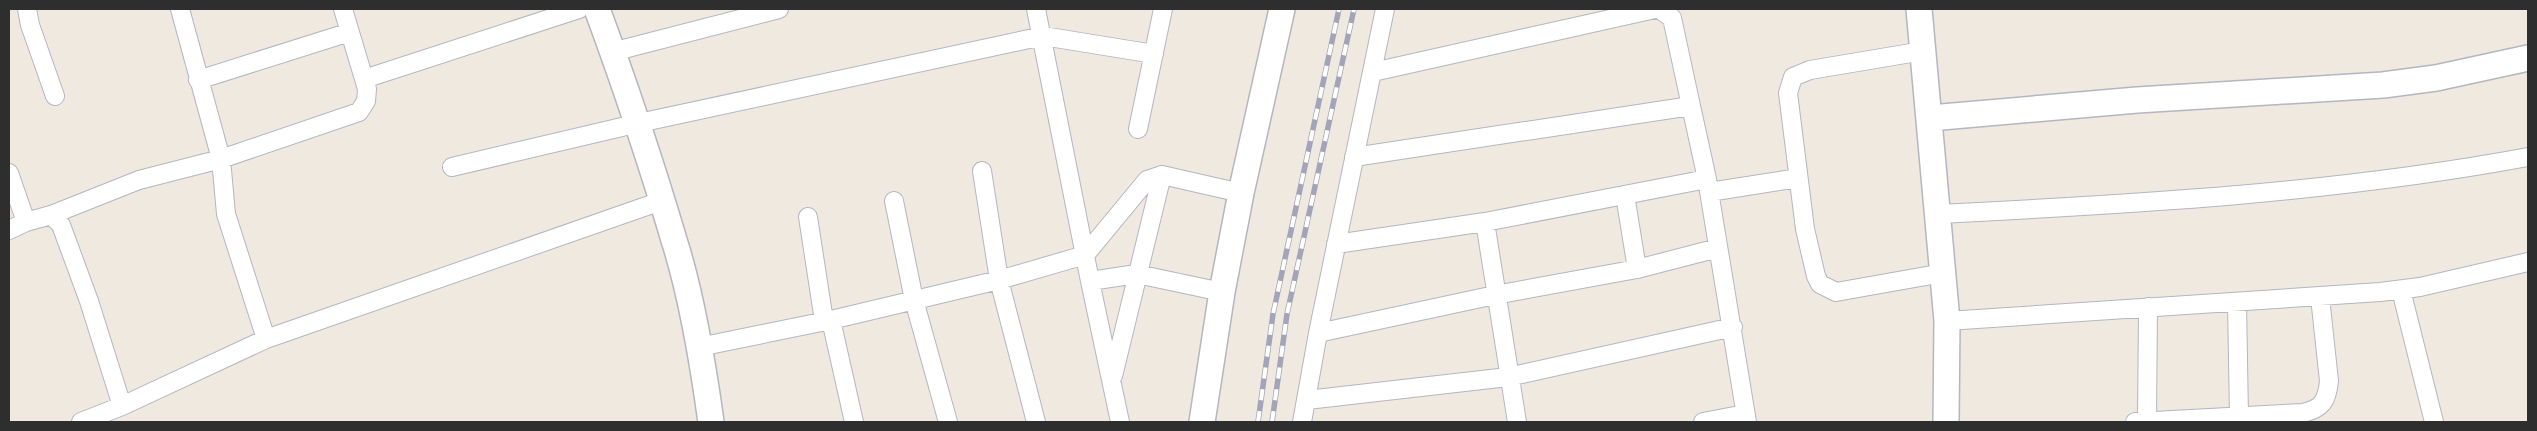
<svg xmlns="http://www.w3.org/2000/svg" width="2537" height="431" font-family="Montserrat,sans-serif">
	<style>
		.lines { fill: none; stroke-linecap: round; stroke-linejoin: round }
		.street-casing { stroke: #b4b6c1; stroke-width: 20 }
		.secondary-casing { stroke: #b4b6c1; stroke-width: 28 }
		.street { stroke: #fff; stroke-width: 18 }
		.secondary { stroke: #fff; stroke-width: 25 }
		.rail-casing { stroke: #a2a4b9; stroke-width: 5.5 }
		.rail { stroke: #fff; stroke-width: 4; stroke-dasharray: 11; stroke-linecap: butt }
	</style>
	<rect width="100%" height="100%" fill="#efe9e0"/>
	<g class="lines">
		<!-- street casing -->
		<g class="street-casing">
			<path id="street" d="M27 9 30 25 55 96
				M180 9 221 159 226 214 266 339
				M1036 9 1090 281 1120 422
				M1659 9 1672 18 1691 106
				M1923 51 1810 70 1793 77 1788 93 1805 229 1816 276 1820 284 1836 292 1943 273
				M612 52 779 9
				M1373 72 1655 9
				M364 79 579 9
				M198 80 350 32
				M1138 129 1163 9
				M1354 157 1691 106 1707 179 1747 422
				M452 167 639 123 1043 36 1154 54
				M982 171 999 280 1036 422
				M9 173 26 222 9 230
				M1709 192 1798 178
				M1625 195 1637 269
				M894 201 914 300 948 422
				M1939 214C2136 204 2334 193 2528 157
				M51 215 139 180 221 159 359 112 366 101 367 89 343 9
				M808 217 824 321
				M26 222 51 215 61 225 89 301 122 406 81 422
				M1485 222 1517 422
				M1336 244 1485 222 1707 179
				M1090 281 1137 274 1222 292
				M2401 290 2434 422
				M2237 302 2239 417
				M831 320 854 422
				M1947 321 2380 292 2420 287 2528 262
				M1318 333 1495 295 1637 269 1718 248
				M699 347 831 320 999 280 1085 255 1147 180 1162 175 1241 193
				M1113 376 1162 175
				M1307 400 1508 377 1733 327
				M122 406 266 339 661 201
				M2147 421 2148 307
				M1302 422 1318 333 1385 9
				M1703 422 1745 414
				M2135 422 2302 413C2322 409 2327 401 2329 381L2320 297"/>
		</g>
		<!-- secondary casing -->
		<g class="secondary-casing">
			<path id="secondary" d="M597 9C625 85 651 162 674 240 692 296 703 364 711 422
				M1919 9 1947 321 1946 422
				M1930 118 2137 100 2383 85 2436 78 2528 58
				M1202 422 1222 292 1241 193 1282 9"/>
		</g>
		<!-- street -->
		<use href="#street" class="street"/>
		<!-- secondary -->
		<use href="#secondary" class="secondary"/>
		<!-- rail casing -->
		<g class="rail-casing">
			<path id="rail" d="M1258 422 1273 314 1339 9
				M1272 422 1287 314 1354 9"/>
		</g>
		<!-- rail -->
		<use href="#rail" class="rail"/>
	</g>
	<!-- border -->
	<rect width="2537" height="431" fill="none" stroke="#2e2e2e" stroke-width="20"/>
</svg>
